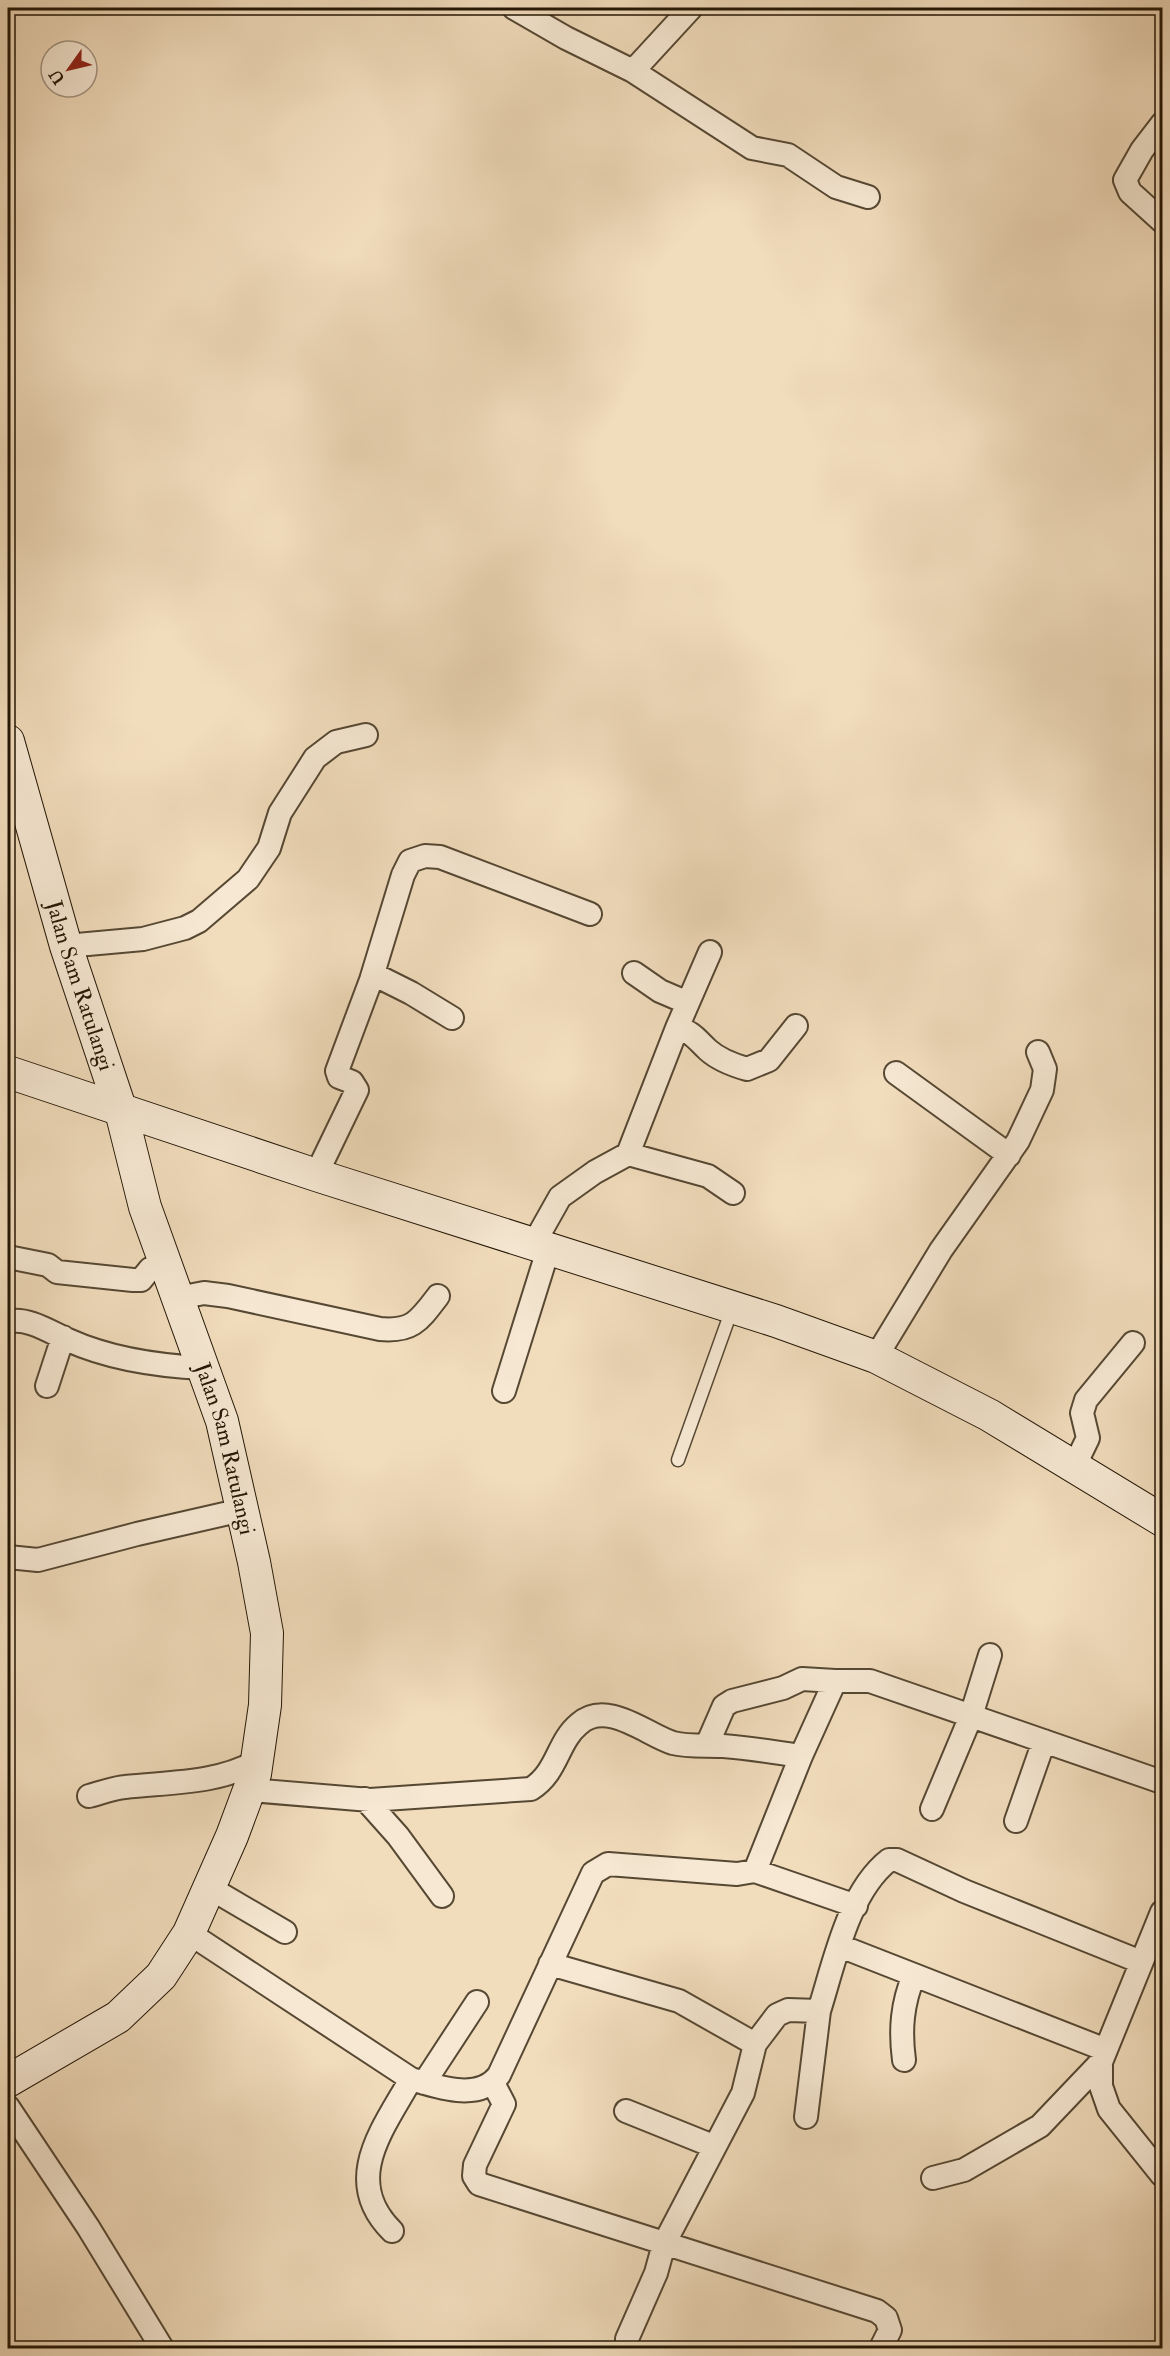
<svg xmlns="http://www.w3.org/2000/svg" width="1170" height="2356" font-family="'IM FELL Double Pica',serif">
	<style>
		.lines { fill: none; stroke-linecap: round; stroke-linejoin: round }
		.lane-casing { stroke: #564833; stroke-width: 15 }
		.street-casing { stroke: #564833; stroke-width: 26 }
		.secondary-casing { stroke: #231605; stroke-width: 34 }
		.lane { stroke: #f6e8d3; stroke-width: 12 }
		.street { stroke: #f6e8d3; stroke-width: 22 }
		.secondary { stroke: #f6e8d3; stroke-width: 32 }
		.labels { text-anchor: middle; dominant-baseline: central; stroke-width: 6; stroke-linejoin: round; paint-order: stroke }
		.street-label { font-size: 22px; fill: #231605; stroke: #f6e8d3 }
	</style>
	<rect width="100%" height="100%" fill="#f1dcbc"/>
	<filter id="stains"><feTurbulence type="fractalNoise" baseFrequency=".00333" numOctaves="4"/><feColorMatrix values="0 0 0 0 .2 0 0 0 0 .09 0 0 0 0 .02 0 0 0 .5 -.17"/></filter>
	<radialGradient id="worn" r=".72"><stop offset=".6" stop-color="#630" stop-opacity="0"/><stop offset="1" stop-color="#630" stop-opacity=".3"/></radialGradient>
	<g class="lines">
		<!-- lane casing -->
		<g class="lane-casing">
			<path id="lane" d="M678 1460 732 1309"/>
		</g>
		<!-- street casing -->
		<g class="street-casing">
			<path id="street" d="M514 8 566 38 633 71 691 8
				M633 71 752 148 788 155 836 187 868 197
				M1162 124 1142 150 1125 180 1130 192 1162 221
				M66 946 143 939 185 928 199 921 248 879 269 848 280 813 315 758 336 742 366 735
				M634 973 660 991 688 1003
				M373 974 411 993 452 1018
				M677 1028 710 952
				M896 1073 1009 1155
				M628 1154 708 1176 733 1193
				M316 1175 357 1090 352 1082 339 1077 337 1071 371 980 403 875 410 861 425 856 440 857 590 914
				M533 1245 560 1197 595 1172 628 1154 677 1028C693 1032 697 1040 708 1050 719 1060 733 1065 747 1069L769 1060 796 1026
				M8 1257 48 1265 57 1272 133 1280H141L150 1269H168
				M178 1298 204 1293 228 1296 380 1329C412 1332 419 1321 438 1296
				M8 1322C26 1316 52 1333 68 1340 110 1359 159 1366 204 1368
				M876 1357 941 1250 1018 1141 1042 1090 1045 1069 1038 1052
				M47 1386 63 1337
				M504 1391 548 1250
				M1074 1467 1088 1438 1082 1413 1086 1400 1133 1343
				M8 1557 38 1560 137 1534 242 1510
				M707 1745 724 1706 732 1701 783 1688 802 1679 835 1681
				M250 1790 370 1800 531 1789C558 1772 557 1742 579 1724 607 1699 647 1735 673 1743 688 1747 707 1745 723 1746 749 1748 775 1752 801 1756
				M89 1796C101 1793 113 1788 125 1787 170 1782 215 1784 256 1762
				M365 1799 398 1836 442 1896
				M932 1809 971 1716 990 1655
				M1016 1821 1044 1741
				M755 1871 856 1906
				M210 1888 285 1932
				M1162 1912 1101 2062V2086L1109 2109 1162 2175
				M189 1933 411 2079C438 2087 479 2102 499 2075L593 1873 608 1864 737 1874 755 1871 801 1756 835 1681H870L1162 1782
				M840 1946 1106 2050
				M550 1964 679 2001 755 2044
				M904 2060C900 2030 902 2004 914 1975
				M424 2083 477 2002
				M493 2083 504 2104 475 2165 474 2176 479 2184 877 2311 886 2318 890 2330 881 2348
				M8 2107 88 2227 162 2348
				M626 2111 713 2146
				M806 2117 819 2011
				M933 2178 964 2170 1040 2126 1101 2062
				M392 2231C341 2180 383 2129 411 2079
				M628 2348 627 2339 656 2273 664 2244 743 2093 755 2044 777 2015 788 2010 819 2011C834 1964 848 1892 889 1860H897L964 1891 1141 1962"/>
		</g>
		<!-- secondary casing -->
		<g class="secondary-casing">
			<g id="secondary">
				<path id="s1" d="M8 741 66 946 121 1111 145 1207 222 1421 254 1562 267 1633 265 1705 255 1774 232 1836 189 1933 161 1976 118 2017 8 2081"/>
				<path d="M8 1072 316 1175 776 1321 876 1357 989 1415 1162 1520"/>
			</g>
		</g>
		<!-- lane -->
		<use href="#lane" class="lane"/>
		<!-- street -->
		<use href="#street" class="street"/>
		<!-- secondary -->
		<use href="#secondary" class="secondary"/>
	</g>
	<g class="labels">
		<!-- street labels -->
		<g class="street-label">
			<text stroke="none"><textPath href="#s1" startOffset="255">Jalan Sam Ratulangi</textPath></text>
			<text stroke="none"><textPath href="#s1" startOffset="741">Jalan Sam Ratulangi</textPath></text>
		</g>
	</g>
	<!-- margin -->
	<rect width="1170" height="2356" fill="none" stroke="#f1dcbc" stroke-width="30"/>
	<rect x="9" y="9" width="1152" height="2338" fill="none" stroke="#231605" stroke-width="3"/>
	<rect x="15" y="15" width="1140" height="2326" fill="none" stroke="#231605" stroke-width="1.5"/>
	<!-- north arrow -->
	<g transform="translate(69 69) rotate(236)"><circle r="28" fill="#f6e8d3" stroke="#a29481" stroke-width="1.5"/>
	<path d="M0-4.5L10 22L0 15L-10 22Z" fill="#8f2418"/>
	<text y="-9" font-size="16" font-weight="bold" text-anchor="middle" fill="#231605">U</text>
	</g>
	<rect width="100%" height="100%" filter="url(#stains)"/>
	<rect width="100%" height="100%" fill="url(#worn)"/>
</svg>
